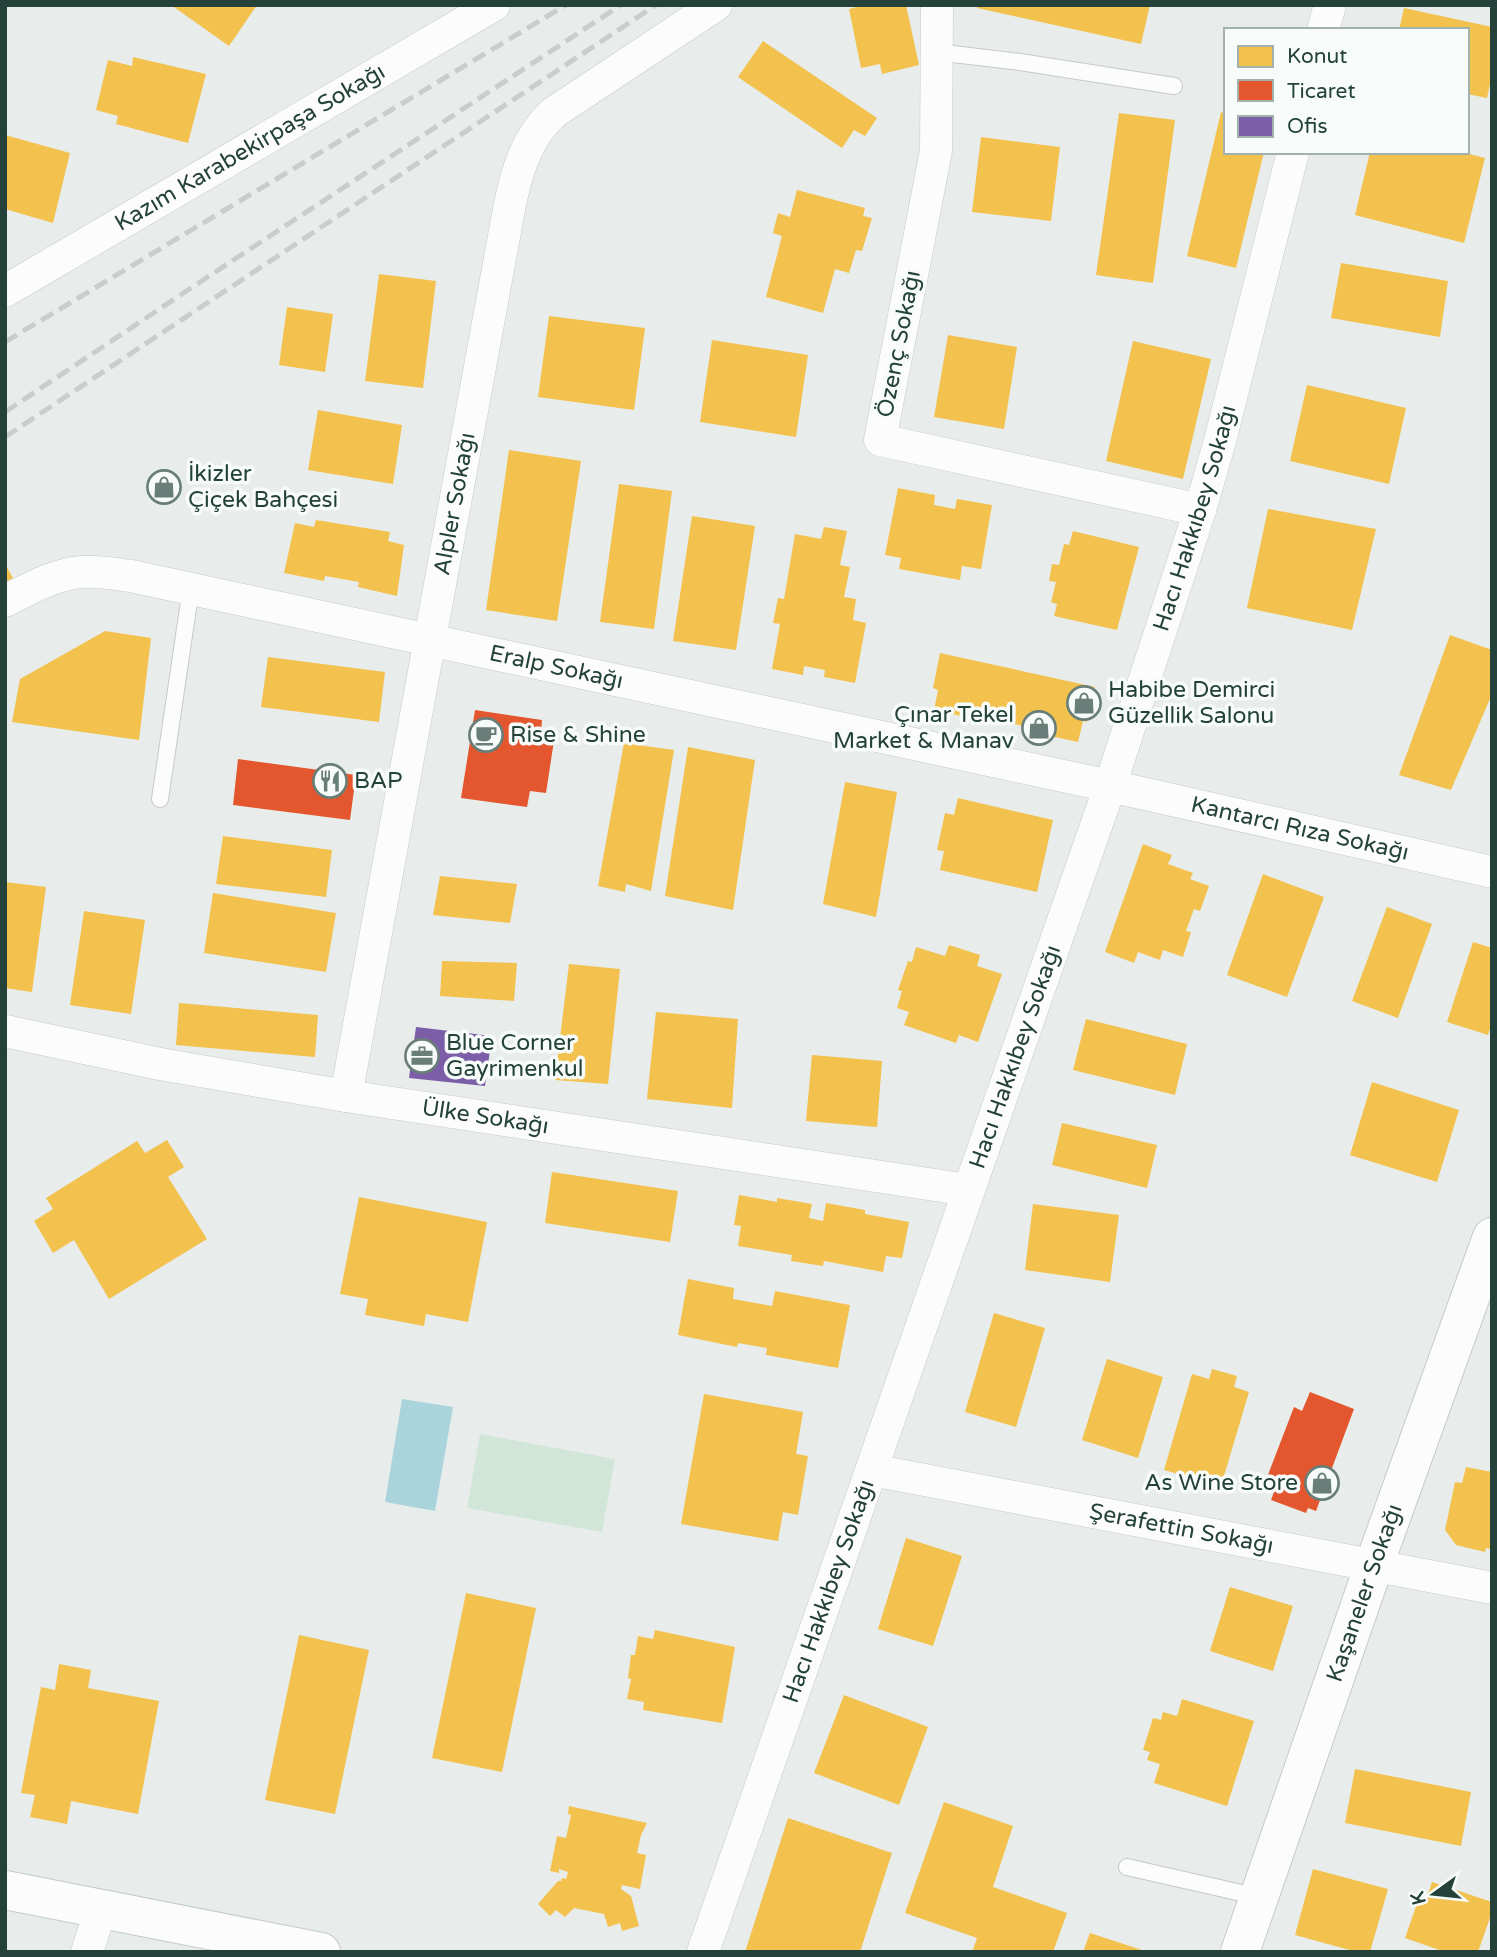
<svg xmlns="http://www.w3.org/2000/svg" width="1497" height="1957" font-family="'Varela Round',sans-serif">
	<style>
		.green { fill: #d1e6d8 }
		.water { fill: #a9d4db }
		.homes { fill: #f2c14e }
		.shops { fill: #e4572e }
		.offices { fill: #7b5ea7 }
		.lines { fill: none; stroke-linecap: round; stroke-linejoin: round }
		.service-casing { stroke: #c5cac8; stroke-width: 18 }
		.minor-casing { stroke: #c5cac8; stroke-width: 33 }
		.tertiary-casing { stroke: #c5cac8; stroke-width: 40 }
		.secondary-casing { stroke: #c3cbc8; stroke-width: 40 }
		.service { stroke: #fcfcfc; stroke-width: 16 }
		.minor { stroke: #fcfcfc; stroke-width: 32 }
		.tertiary { stroke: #fcfcfc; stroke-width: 38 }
		.secondary { stroke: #fcfcfc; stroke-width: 38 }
		.rail { stroke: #c9cdcc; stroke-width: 5; stroke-dasharray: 14 7; stroke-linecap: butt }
		.labels { text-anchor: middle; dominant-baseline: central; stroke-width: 7; stroke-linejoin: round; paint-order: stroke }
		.street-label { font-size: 23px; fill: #24423a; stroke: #f7fbf9 }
		.poi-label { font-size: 23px; fill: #24423a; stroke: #f7fbf9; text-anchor: start }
	</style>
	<rect width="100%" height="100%" fill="#e8edeb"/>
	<!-- green -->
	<path class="green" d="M480 1434 615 1459 602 1532 467 1508Z"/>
	<!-- water -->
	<path class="water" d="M402 1399 453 1407 435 1511 385 1502Z"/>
	<!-- homes -->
	<path class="homes" d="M171 5H257L229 46Z
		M865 5H906L919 65 882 74 880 64 861 68 849 9Z
		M978 5H1150L1141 44 977 8Z
		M1404 8 1492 27V75L1487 98 1467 94V30H1399Z
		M763 41 877 118 865 136 854 130 842 148 738 77Z
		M133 57 206 74 188 143 116 124 118 116 96 110 108 60 132 66Z
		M1221 112 1226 114V152H1264L1236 268 1187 256Z
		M1119 113 1175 120 1153 283 1096 275Z
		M5 135 70 153 53 223 5 209Z
		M981 137 1060 147 1051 221 972 212Z
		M1370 152H1462L1485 158 1464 243 1355 215Z
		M797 190 865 208 863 216 872 218 862 251 856 250 849 273 835 269 823 313 766 297 782 236 773 233 778 213 790 217Z
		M1341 263 1448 281 1440 337 1331 318Z
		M379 274 436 281 423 388 365 381Z
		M287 307 333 314 325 372 279 365Z
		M549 316 645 328 634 410 538 397Z
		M948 335 1017 347 1004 429 934 417Z
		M712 340 808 355 796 437 700 422Z
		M1133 341 1211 359 1183 479 1106 461Z
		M1307 385 1406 408 1389 484 1290 461Z
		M318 410 402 425 393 484 308 470Z
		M509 450 581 461 557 621 486 610Z
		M619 484 672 491 654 629 600 622Z
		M898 488 935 495 934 505 955 509 957 499 992 505 981 569 962 566 960 580 899 569 901 558 885 555Z
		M1268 509 1376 529 1352 630 1247 608Z
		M692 516 755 526 736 650 673 641Z
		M316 520 390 532 388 541 404 545 397 596 358 587 359 582 325 576 324 581 284 573 295 523 314 527Z
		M824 527 847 531 840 565 850 567 844 597 856 599 853 620 866 623 855 683 824 677 825 670 804 666 803 675 772 669 780 624 773 623 778 598 784 599 795 534 821 539Z
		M1073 531 1139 547 1117 630 1054 616 1057 604 1051 602 1056 582 1049 581 1052 564 1059 565 1064 544 1069 545Z
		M5 564 13 578 5 582Z
		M105 631 151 638 139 740 12 722 20 679Z
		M1450 635 1492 650V694L1451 790 1399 775Z
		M940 653 1095 687 1087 722 1083 721 1078 742 1027 731 1028 727 985 717 984 721 934 710 938 690 933 688Z
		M268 657 385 672 379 722 261 707Z
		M624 743 674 750 651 891 626 884 625 892 598 886Z
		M688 747 755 760 733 910 665 896Z
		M845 782 897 792 876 917 823 904Z
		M958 798 1053 820 1037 892 940 870 944 851 937 850 945 813 954 815Z
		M223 836 332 850 326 897 216 884Z
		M1143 844 1172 855 1168 864 1193 873 1190 879 1209 886 1200 911 1194 909 1186 931 1191 932 1183 957 1163 950 1160 960 1138 952 1134 963 1105 952Z
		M1263 874 1324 897 1287 997 1227 975Z
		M440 876 517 884 510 923 433 915Z
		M5 882 46 887 32 992 5 988Z
		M213 893 336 913 326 972 204 953Z
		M1387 907 1432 924 1398 1018 1352 1001Z
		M84 911 145 920 131 1014 70 1005Z
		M1473 942 1492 948V1022L1488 1035 1447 1022Z
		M949 945 980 955 977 966 1002 974 978 1042 959 1035 956 1043 904 1025 909 1012 897 1008 902 991 898 990 908 961 912 962 916 947 945 956Z
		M442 961 517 963 514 1001 440 996Z
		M569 964 620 969 608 1084 555 1080Z
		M179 1003 318 1015 315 1057 176 1045Z
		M656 1012 738 1019 732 1108 647 1099Z
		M1086 1019 1187 1044 1175 1095 1073 1070Z
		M812 1055 882 1061 877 1127 806 1121Z
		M1372 1082 1459 1110 1437 1182 1350 1155Z
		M1062 1123 1157 1145 1147 1188 1052 1165Z
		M167 1140 184 1167 168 1177 207 1239 109 1299 74 1240 53 1253 34 1221 53 1209 46 1198 137 1141 145 1153Z
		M552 1172 678 1191 670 1242 545 1223Z
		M739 1195 777 1202V1198L812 1204 809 1218 823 1221 826 1203 865 1210V1214L909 1222 902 1258 886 1256 883 1272 824 1261 823 1266 791 1261 792 1255 738 1246 741 1226 734 1225Z
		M359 1197 487 1222 468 1322 426 1314 424 1326 365 1315 368 1299 340 1294Z
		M1033 1204 1119 1215 1110 1282 1025 1270Z
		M688 1279 734 1288 733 1299 772 1306 775 1291 850 1305 838 1368 766 1355 767 1348 738 1343 737 1347 678 1335Z
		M994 1313 1045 1328 1016 1427 965 1412Z
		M1107 1359 1163 1377 1138 1458 1082 1440Z
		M1212 1369 1237 1376 1234 1387 1249 1392 1221 1486 1164 1470 1192 1374 1209 1379Z
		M704 1394 803 1412 796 1454 808 1456 798 1515 783 1512 778 1541 681 1524Z
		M1466 1467 1492 1472V1549L1486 1548 1485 1552 1456 1545 1445 1530 1455 1482 1462 1483Z
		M906 1538 962 1556 933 1646 878 1629Z
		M1230 1587 1293 1606 1273 1671 1210 1651Z
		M466 1593 536 1608 502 1772 432 1758Z
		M655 1630 735 1647 722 1723 643 1710 644 1702 627 1699 631 1679 628 1678 631 1655H635L638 1636 653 1639Z
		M299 1635 369 1650 335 1814 265 1800Z
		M59 1664 91 1670 88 1688 159 1701 138 1814 71 1801 67 1824 30 1817 35 1795 21 1793 41 1687 55 1690Z
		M844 1695 928 1727 899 1805 814 1773Z
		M1182 1699 1254 1721 1227 1806 1154 1783 1160 1764 1147 1760 1150 1752 1143 1750 1153 1718 1161 1720 1163 1712 1177 1716Z
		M1355 1769 1471 1792 1461 1846 1345 1823Z
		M944 1802 1013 1826 993 1887 1067 1913 1053 1952H972L977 1938 905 1913Z
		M569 1806 647 1823 641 1835 637 1853 646 1855 640 1889 622 1885 621 1889 631 1896 639 1926 622 1931 620 1923 608 1927 604 1914 574 1908 565 1917 556 1910 550 1916 538 1904 558 1881H561L562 1878 566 1879 568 1872 559 1869V1873L550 1871 557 1836 566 1838 571 1815 568 1814Z
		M788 1818 892 1853 860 1952H745Z
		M1313 1869 1388 1889 1370 1952H1357L1295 1935Z
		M1432 1882 1492 1902V1912L1478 1952H1445L1405 1938 1419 1898 1426 1900Z
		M1090 1933 1145 1951V1952H1083Z"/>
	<!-- shops -->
	<path class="shops" d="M475 710 542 720 541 732 555 734 546 793 530 791 527 807 461 798Z
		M238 759 356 775 350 820 233 805Z
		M1310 1392 1354 1409 1316 1511 1308 1508 1306 1513 1271 1500 1277 1484 1266 1480 1294 1407 1302 1411Z"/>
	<!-- offices -->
	<path class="offices" d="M416 1027 492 1036 485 1086 409 1078Z"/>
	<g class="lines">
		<!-- service casing -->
		<g class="service-casing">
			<path id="service" d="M936 52 1020 62 1174 86
				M160 799 191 588
				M1127 1867 1259 1897"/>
		</g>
		<!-- minor casing -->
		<g class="minor-casing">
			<g id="minor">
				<path d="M937 5 936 151 880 440 1200 510"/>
				<path d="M1323 30 1330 5"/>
				<path id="s1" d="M5 291 494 5"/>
				<path id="s2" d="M5 601C29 589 55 574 82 572 98 571 115 574 131 576L1110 786 1492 872"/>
				<path id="s3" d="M5 1031 160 1064 346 1096 968 1190"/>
				<path id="s4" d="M346 1096 507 220C514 181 523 141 553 113L716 5"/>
				<path id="s5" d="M872 1470 1492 1588"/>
				<path d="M87 1952 101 1908"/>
				<path id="s6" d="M703 1952 1110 786 1200 510 1220 441 1293 152"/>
			</g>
		</g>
		<!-- tertiary casing -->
		<g class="tertiary-casing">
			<g id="tertiary">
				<path id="s7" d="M1240 1952 1374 1565 1492 1237"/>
			</g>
		</g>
		<!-- secondary casing -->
		<g class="secondary-casing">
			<path id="secondary" d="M5 1890 321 1952"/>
		</g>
		<!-- service -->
		<use href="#service" class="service"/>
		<!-- minor -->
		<use href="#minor" class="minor"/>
		<!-- tertiary -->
		<use href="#tertiary" class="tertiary"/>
		<!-- secondary -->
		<use href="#secondary" class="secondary"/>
		<!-- rail -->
		<path class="rail" d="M5 342 566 5
			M5 412 200 282 621 5
			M5 437 656 5"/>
	</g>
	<!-- icons -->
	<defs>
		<g id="shop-ring" transform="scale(1.75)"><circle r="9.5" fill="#f7fbf9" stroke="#697e78" stroke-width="1.5"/><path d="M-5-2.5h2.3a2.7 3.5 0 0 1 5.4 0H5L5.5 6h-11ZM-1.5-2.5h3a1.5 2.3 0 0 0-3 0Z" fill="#697e78"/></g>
		<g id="cafe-ring" transform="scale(1.75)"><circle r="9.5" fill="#f7fbf9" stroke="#697e78" stroke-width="1.5"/><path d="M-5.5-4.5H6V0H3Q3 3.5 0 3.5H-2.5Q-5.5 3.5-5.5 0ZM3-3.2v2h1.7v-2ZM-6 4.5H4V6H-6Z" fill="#697e78"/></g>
		<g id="restaurant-ring" transform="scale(1.75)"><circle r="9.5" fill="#f7fbf9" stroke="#697e78" stroke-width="1.5"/><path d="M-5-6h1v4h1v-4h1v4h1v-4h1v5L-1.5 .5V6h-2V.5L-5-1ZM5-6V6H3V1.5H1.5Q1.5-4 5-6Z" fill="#697e78"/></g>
		<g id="office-ring" transform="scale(1.75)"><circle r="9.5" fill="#f7fbf9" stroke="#697e78" stroke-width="1.5"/><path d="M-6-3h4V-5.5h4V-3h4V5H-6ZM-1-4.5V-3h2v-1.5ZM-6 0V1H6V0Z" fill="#697e78"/></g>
	</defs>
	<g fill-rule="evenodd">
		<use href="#shop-ring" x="164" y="487"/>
		<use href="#shop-ring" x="1084" y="703"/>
		<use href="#shop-ring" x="1039" y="728"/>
		<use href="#cafe-ring" x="486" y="735"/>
		<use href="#restaurant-ring" x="330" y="781"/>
		<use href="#office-ring" x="422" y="1056"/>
		<use href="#shop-ring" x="1322" y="1483"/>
	</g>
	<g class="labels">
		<!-- street labels -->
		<g class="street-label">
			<text stroke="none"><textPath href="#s1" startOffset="284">Kazım Karabekirpaşa Sokağı</textPath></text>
			<text transform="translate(899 344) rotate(-79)">Özenç Sokağı</text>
			<text stroke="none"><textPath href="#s4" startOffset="602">Alpler Sokağı</textPath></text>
			<text stroke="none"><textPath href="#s6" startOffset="1516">Hacı Hakkıbey Sokağı</textPath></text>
			<text stroke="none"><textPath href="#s2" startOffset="567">Eralp Sokağı</textPath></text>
			<text stroke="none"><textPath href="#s2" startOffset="1328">Kantarcı Rıza Sokağı</textPath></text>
			<text stroke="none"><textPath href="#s6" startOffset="948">Hacı Hakkıbey Sokağı</textPath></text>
			<text stroke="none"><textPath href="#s3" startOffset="488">Ülke Sokağı</textPath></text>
			<text stroke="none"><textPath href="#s5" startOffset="315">Şerafettin Sokağı</textPath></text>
			<text stroke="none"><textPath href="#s6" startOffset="382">Hacı Hakkıbey Sokağı</textPath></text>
			<text stroke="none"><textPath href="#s7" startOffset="380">Kaşaneler Sokağı</textPath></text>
		</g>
		<!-- poi labels -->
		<g class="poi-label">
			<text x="188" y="474">İkizler<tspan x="188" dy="26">Çiçek Bahçesi</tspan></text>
			<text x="1108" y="690">Habibe Demirci<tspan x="1108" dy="26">Güzellik Salonu</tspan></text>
			<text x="1014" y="715" text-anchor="end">Çınar Tekel<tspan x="1014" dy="26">Market &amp; Manav</tspan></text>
			<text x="510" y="735">Rise &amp; Shine</text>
			<text x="354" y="781">BAP</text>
			<text x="446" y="1043">Blue Corner<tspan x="446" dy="26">Gayrimenkul</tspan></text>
			<text x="1298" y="1483" text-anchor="end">As Wine Store</text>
		</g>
	</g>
	<!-- border -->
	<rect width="1497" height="1957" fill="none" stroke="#24423a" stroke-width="14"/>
	<!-- legend -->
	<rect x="1224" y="28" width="245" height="126" fill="#f7fbf9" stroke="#a3b1ad" stroke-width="2"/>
	<rect x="1238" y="46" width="35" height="21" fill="#f2c14e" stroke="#a3b1ad" stroke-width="2"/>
	<text x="1287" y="63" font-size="21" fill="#24423a">Konut</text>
	<rect x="1238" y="80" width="35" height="21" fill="#e4572e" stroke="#a3b1ad" stroke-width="2"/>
	<text x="1287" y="98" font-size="21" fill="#24423a">Ticaret</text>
	<rect x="1238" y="116" width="35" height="21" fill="#7b5ea7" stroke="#a3b1ad" stroke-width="2"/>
	<text x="1287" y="133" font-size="21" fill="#24423a">Ofis</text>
	<!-- north arrow -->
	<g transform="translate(1434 1894) rotate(255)" stroke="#f7fbf9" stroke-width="5" paint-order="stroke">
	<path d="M0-5L12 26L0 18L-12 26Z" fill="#24423a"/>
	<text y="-10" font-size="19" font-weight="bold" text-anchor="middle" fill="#24423a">K</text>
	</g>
</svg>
